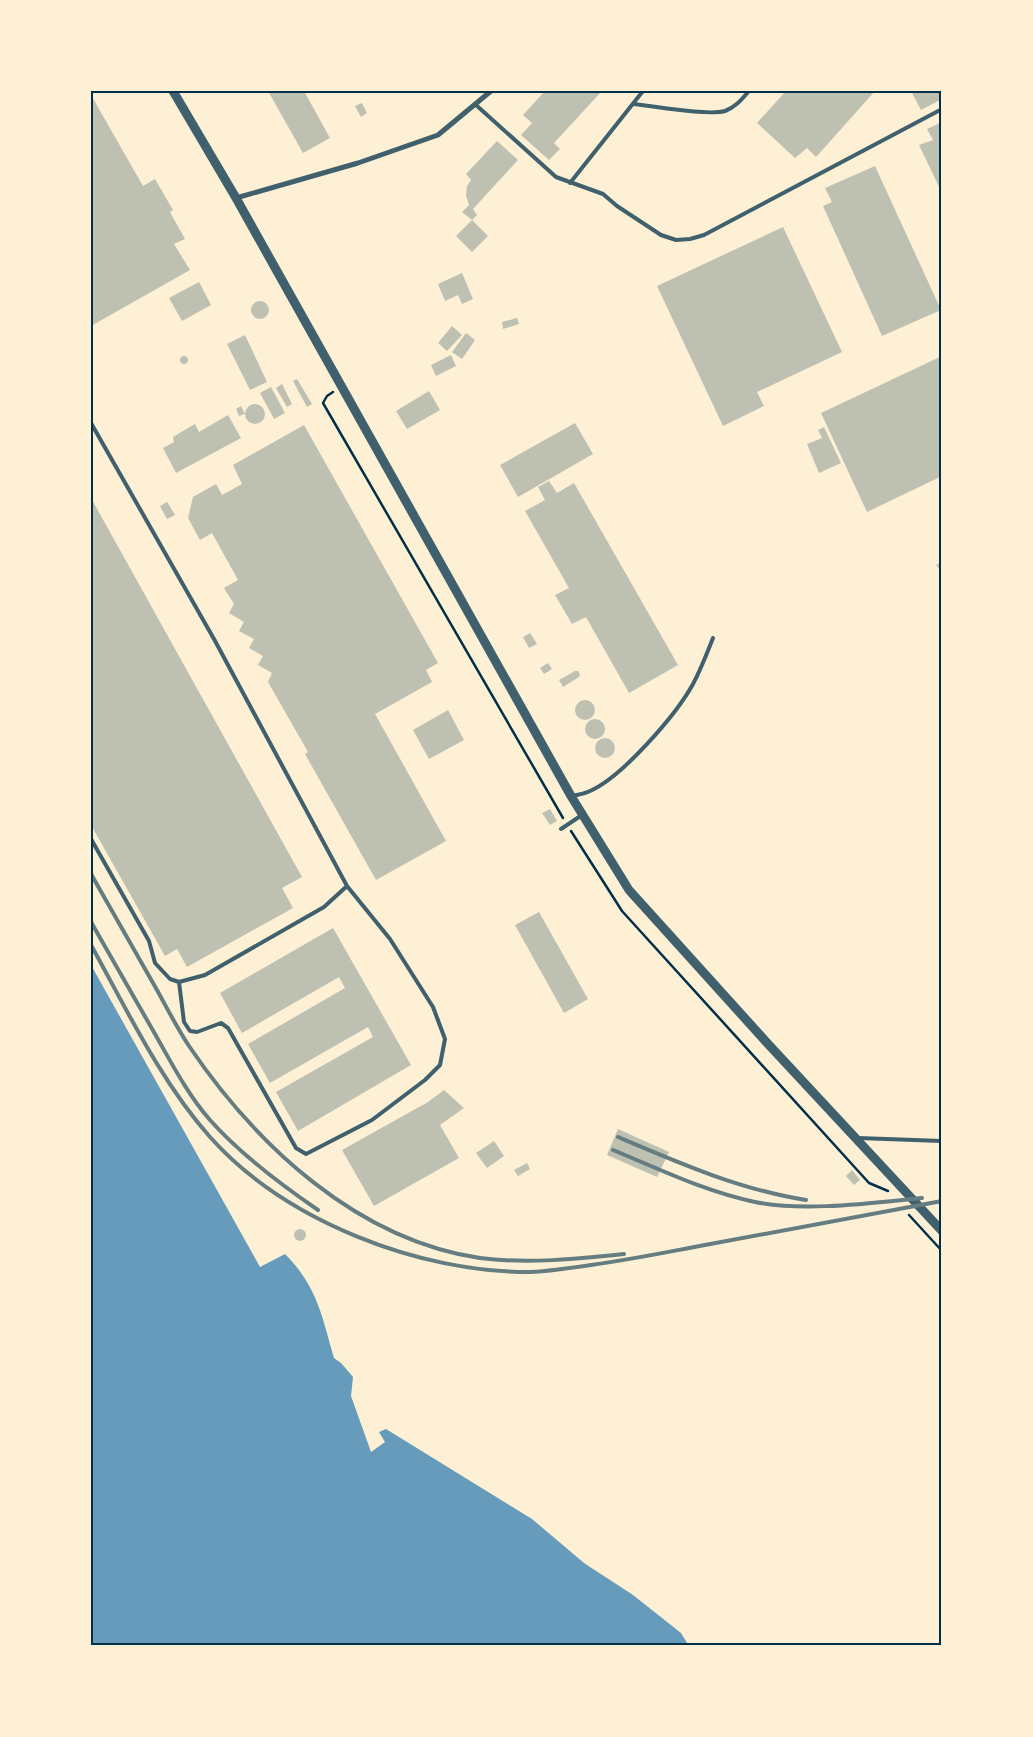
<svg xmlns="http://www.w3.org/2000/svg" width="1033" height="1737" font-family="Jost,sans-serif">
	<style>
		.water { fill: #669bbc }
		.building { fill: #bec0b2 }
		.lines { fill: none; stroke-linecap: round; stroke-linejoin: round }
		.path { stroke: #003049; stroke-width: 2.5 }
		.service { stroke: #3f606c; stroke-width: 4 }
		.minor { stroke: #3f606c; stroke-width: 5 }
		.tertiary { stroke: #3f606c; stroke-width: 9 }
		.rail { stroke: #657d81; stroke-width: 4 }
		.neatline { fill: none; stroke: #003049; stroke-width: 2 }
	</style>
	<rect width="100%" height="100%" fill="#fdf0d5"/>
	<!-- water -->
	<path class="water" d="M91 965 260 1267 285 1254C317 1286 322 1316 334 1358L341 1363 353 1377 351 1396 371 1452 385 1442 379 1432 386 1429 532 1519 584 1563 633 1595 681 1633 689 1646H91Z"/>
	<!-- building -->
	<path class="building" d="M268 91H304L330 138 303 153Z
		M545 91H602L554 143 560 149 549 160 521 135 532 123 523 115Z
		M786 91H875L816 157 807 148 795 158 757 123Z
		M911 91H942V99L921 110Z
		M91 95 143 186 155 179 173 210 170 212 185 239 174 244 190 270 91 326Z
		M362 103 367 113 361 117 355 106Z
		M942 122V193L919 145 933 140 927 129Z
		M497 141 518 160 473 209 477 215 472 220 462 212 469 205 466 195 467 186 471 180 466 174Z
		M875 166 941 310 882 336 823 206 832 202 825 188Z
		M472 220 488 236 472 252 456 236Z
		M783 227 842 352 757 392 764 406 723 426 657 286Z
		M462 273 473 299 462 304 458 295 445 301 438 284Z
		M199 282 211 305 182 321 169 298Z
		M251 310a9 9 0 1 1 18 0a9 9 0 1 1-18 0Z
		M517 318 519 324 503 329 502 322Z
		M452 326 462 335 447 351 438 343Z
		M466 333 475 340 462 359 452 352Z
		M245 335 267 382 250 390 227 344Z
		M451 355 456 366 436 376 431 365Z
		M180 360a4 4 0 1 1 8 0a4 4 0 1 1-8 0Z
		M942 356V476L867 512 821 413Z
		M297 379 312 404 307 407 293 381Z
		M282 384 292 404 287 407 276 388Z
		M271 387 285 413 274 419 260 393Z
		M429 391 440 410 407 429 396 411Z
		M245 414a10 10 0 1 1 20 0a10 10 0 1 1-20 0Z
		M241 406 245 414 239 416 236 409Z
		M228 415 241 438 176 473 163 448 174 442 173 437 195 424 199 432Z
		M575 423 593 454 518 497 500 465Z
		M304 425 438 663 426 670 432 682 375 714 446 841 376 880 305 754 308 752 268 682 272 673 258 665 263 656 249 648 254 639 239 631 244 622 229 613 234 604 224 588 238 580 212 533 200 540 188 518 193 497 216 484 222 495 242 484 233 465Z
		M824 427 841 463 819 473 807 444 822 438 818 430Z
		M549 481 557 493 574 483 678 665 629 693 586 617 572 624 555 595 569 588 525 511 545 500 538 487Z
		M91 498 302 877 282 888 293 908 187 967 177 949 165 956 91 825Z
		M167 502 175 515 167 519 160 506Z
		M942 562V569L940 570 936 565Z
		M530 633 537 644 529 648 523 637Z
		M548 663 552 669 544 674 540 668Z
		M575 671H578L580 674 579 677 563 687 559 680Z
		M575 710a10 10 0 1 1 20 0a10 10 0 1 1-20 0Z
		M448 710 464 740 429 759 413 730Z
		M585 729a10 10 0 1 1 20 0a10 10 0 1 1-20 0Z
		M595 748a10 10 0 1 1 20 0a10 10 0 1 1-20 0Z
		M550 809 557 821 550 825 542 813Z
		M539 912 588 999 564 1013 515 925Z
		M333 928 411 1065 298 1131 276 1092 373 1037 368 1027 270 1083 248 1044 345 988 339 977 242 1033 220 993Z
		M444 1090 464 1108 440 1125 459 1158 374 1206 342 1150 428 1102Z
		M618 1129 669 1152 657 1177 607 1155Z
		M494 1141 504 1156 487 1168 476 1153Z
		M527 1163 530 1169 518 1176 514 1170Z
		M852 1170 860 1180 854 1185 846 1176Z
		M294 1235a6 6 0 1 1 12 0a6 6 0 1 1-12 0Z"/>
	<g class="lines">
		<!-- path -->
		<path class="path" d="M333 392 327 396 323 403 563 818
			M571 831 622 911 869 1183 888 1191
			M909 1215 942 1251"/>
		<!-- service -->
		<path class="service" d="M633 104C654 106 707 116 725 111 736 107 742 99 749 91
			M476 105 556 177 603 194 617 206 661 235 676 240 690 239 704 235 942 109
			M570 183 643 91
			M91 423 214 639 347 886 390 939 433 1007 445 1039 440 1065 425 1080 372 1120 306 1154 296 1148 228 1028 221 1023 197 1032 190 1031 184 1022 179 982
			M571 796C577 795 584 794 590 791 622 777 676 715 693 684 701 669 707 653 713 638
			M561 829 582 815
			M91 839 149 941 155 963 170 979 179 982 205 975 324 907 347 886
			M858 1138 942 1141"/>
		<!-- minor -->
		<path class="minor" d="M236 198 358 163 438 135 491 91"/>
		<!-- tertiary -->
		<path class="tertiary" d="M173 91 236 198 571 796 629 890 769 1045 942 1231"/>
		<!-- rail -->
		<path class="rail" d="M91 874C113 913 135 951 157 990 167 1008 177 1028 189 1046 256 1145 357 1240 480 1258 528 1264 576 1259 624 1254
			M91 922C112 959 134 997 155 1034 172 1064 188 1095 210 1120 241 1155 280 1184 318 1210
			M91 945C127 1010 161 1082 210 1137 285 1221 419 1273 531 1272 551 1271 571 1268 591 1265 629 1260 667 1252 705 1245 784 1230 863 1215 942 1201
			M618 1137C679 1163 741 1190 806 1200
			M613 1150C659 1169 706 1192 755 1202 804 1212 871 1203 922 1198"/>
	</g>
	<!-- border -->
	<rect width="1033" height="1737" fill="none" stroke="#fdf0d5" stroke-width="185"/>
	<rect x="92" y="92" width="848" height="1552" class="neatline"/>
</svg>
